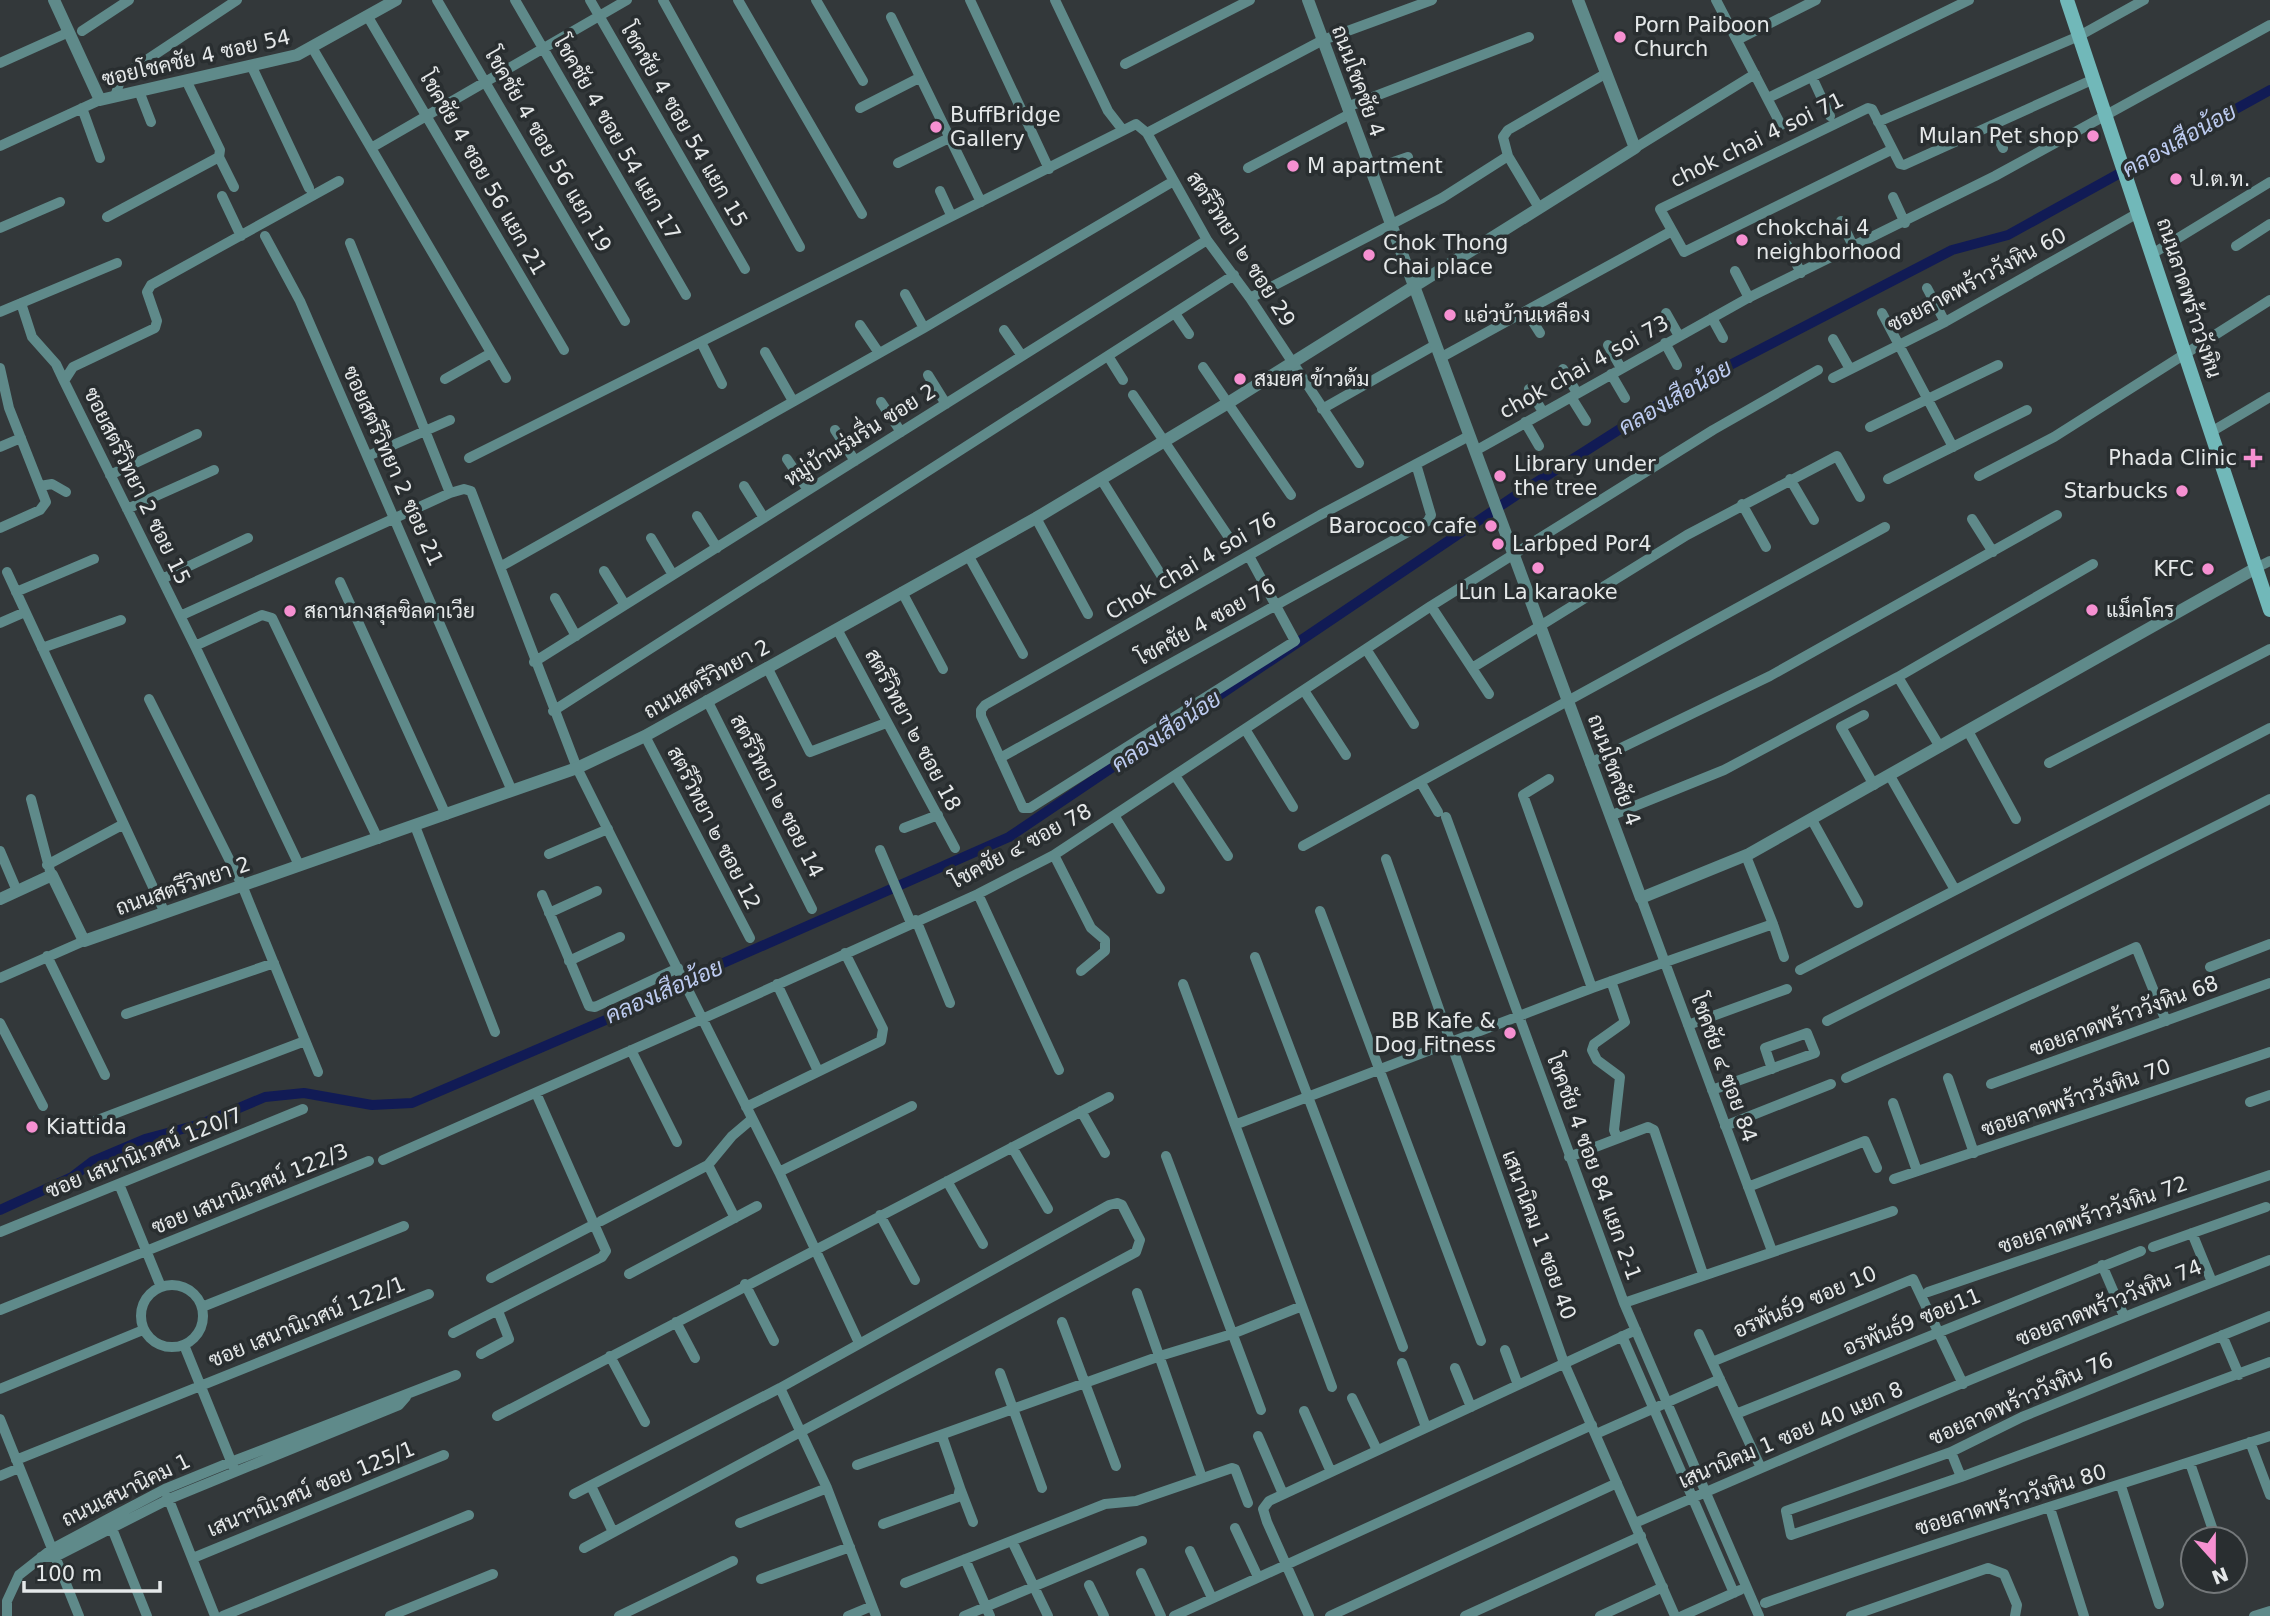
<svg xmlns="http://www.w3.org/2000/svg" width="2270" height="1616" font-family="'DejaVu Sans',Sarabun,sans-serif">
	<style>
		.lines { fill: none; stroke-linecap: round; stroke-linejoin: round }
		.canal { stroke: #111b55; stroke-width: 10 }
		.minor { stroke: #5f8a8a; stroke-width: 10 }
		.tertiary { stroke: #5f8a8a; stroke-width: 12 }
		.secondary { stroke: #71b8b9; stroke-width: 14 }
		.poi-dot { fill: #f690d1; stroke: #292e30; stroke-width: 2.5 }
		.labels { text-anchor: middle; dominant-baseline: central; stroke-width: 7; stroke-linejoin: round; paint-order: stroke }
		.poi-label { font-size: 21px; fill: #e5e8e9; stroke: #292e30; text-anchor: start }
		.street-label { font-size: 21px; fill: #e5e8e9; stroke: #292e30 }
		.water-label { font-size: 23px; font-style: italic; fill: #bdcbf0; stroke: #292e30 }
	</style>
	<rect width="100%" height="100%" fill="#33383a"/>
	<g class="lines">
		<!-- canal -->
		<path class="canal" d="M0 1210 72 1177 93 1161 145 1139 201 1124 265 1097 304 1093 372 1105 412 1103 615 1016 712 968 1009 837 1515 496 1678 392 1952 250 2008 235 2270 90"/>
		<!-- minor -->
		<path class="minor" d="M437 0 625 321
			M515 0 686 295
			M590 0 745 269
			M663 0 800 247
			M738 0 862 214
			M816 0 863 81
			M970 0 1049 169
			M1055 0 1108 111 1122 129
			M1716 0 1781 125
			M368 17 564 350
			M891 17 981 202
			M82 31 129 0
			M1737 40 1816 0
			M313 49 506 378
			M0 63 69 32
			M1125 64 1250 0
			M251 65 309 188
			M1812 77 1830 116
			M139 91 151 122
			M115 97 121 77 237 0
			M1768 98 1969 0
			M1347 107 1529 37
			M82 108 100 158
			M860 108 919 78
			M1878 122 2079 36 2144 0
			M1992 125 2003 148
			M1147 133 1323 40 1432 0
			M0 146 100 100
			M371 148 627 0
			M1635 148 1755 74
			M1891 150 1684 252 1660 209 1868 108 1872 109 1900 164 1904 165 2094 79
			M219 157 234 187
			M898 163 949 138
			M1248 168 1350 114
			M1370 170 1408 157
			M940 191 951 215
			M222 196 241 236
			M1893 197 1905 223
			M1538 206 1508 156 1503 137 1508 130 1605 74
			M107 217 219 157 220 150 186 80
			M1841 221 1854 248
			M0 228 60 202
			M265 236 300 301 512 791
			M350 243 450 493
			M1787 245 1801 273
			M2236 246 2270 224
			M2152 254 2270 182
			M1735 271 1749 298
			M1927 288 1945 322
			M905 294 924 328
			M1250 298 1442 198 1508 156
			M21 303 32 337 56 364 64 381
			M1526 311 1540 333
			M0 312 117 263
			M1666 313 1679 336
			M1882 313 1953 447
			M1176 315 1189 334
			M1712 318 1723 338
			M860 325 879 353
			M1004 330 1022 356
			M1833 339 1850 369
			M701 342 722 384
			M1665 343 1677 365
			M1608 345 1621 368
			M765 352 793 401
			M1108 356 1123 380
			M1440 358 1672 231
			M1203 367 1291 495
			M0 368 9 408 46 502 40 510 0 528
			M1563 369 1577 393
			M1611 374 1625 398
			M928 375 946 404
			M1833 378 1945 322 2138 213
			M445 379 491 353
			M1529 389 1543 412
			M1133 395 1228 536
			M1571 397 1586 421
			M881 402 901 432
			M1322 409 1435 345
			M1525 422 1539 446
			M1870 427 1998 365
			M835 430 855 461
			M2211 432 2270 397
			M0 447 21 438
			M1475 451 1748 298 1995 176 2270 25
			M368 456 450 420
			M469 458 1136 124 1147 133 1207 240 1250 298 1359 463
			M787 459 808 490
			M110 475 197 434
			M1979 476 2054 437 2270 300
			M1101 479 1161 575
			M1790 479 1814 520
			M1888 479 2027 410
			M40 486 52 484 66 492
			M744 486 764 518
			M1742 504 1766 547
			M127 509 214 470
			M697 516 717 548
			M1036 518 1088 614
			M1972 519 1993 552
			M651 538 673 575
			M968 555 1023 654
			M1249 556 1295 641 1030 808H1023L981 716V710L985 705 1320 515 1469 436
			M500 567 924 328 1172 182
			M2256 568 2270 561
			M604 571 625 605
			M7 572 165 913
			M162 579 248 538
			M340 582 446 815
			M16 592 94 559
			M902 592 943 669
			M555 598 576 636
			M1431 606 1489 694
			M180 616 450 493 464 489 471 491 577 768 779 1172 859 1343
			M0 623 25 612
			M837 629 955 848
			M195 646 262 615 272 618 378 839
			M42 648 121 620
			M1366 649 1414 724
			M534 662 1207 240
			M767 667 810 752 886 723
			M1472 668 1687 535 1837 456 1860 497
			M1898 677 1940 747
			M1305 692 1346 755
			M149 699 242 885 318 1072
			M707 700 812 909
			M553 711 1234 275
			M1864 715 1841 727 1874 785
			M1245 729 1293 807
			M1968 731 2016 819
			M645 736 750 938
			M1000 758 1428 521 1431 515 1416 464
			M1590 763 1770 676 2057 515
			M2049 763 2270 649
			M1890 776 1954 888
			M1176 777 1228 856
			M1549 779 1523 795 1592 988
			M1421 783 1438 812
			M31 799 50 871
			M1610 816 1724 770 1898 677 2093 564
			M1115 817 1160 889
			M1446 817 1624 1303 1759 1616
			M1812 820 1858 903
			M415 826 495 1032
			M904 828 938 815
			M1303 846 1885 527
			M880 850 911 923
			M0 851 17 891
			M549 854 608 829
			M1054 855 1091 928 1105 940V951L1081 971
			M1386 859 1564 1363 1675 1616
			M47 865 122 825
			M299 865 195 646 64 381 73 367 155 328 157 321 147 292 151 285 339 181
			M978 894 1059 1070
			M542 895 589 1006 595 1007 678 968
			M1641 898 1772 1251
			M1320 911 1481 1341
			M549 913 597 891
			M916 920 950 1003
			M1773 924 1784 957
			M47 956 105 1075
			M1255 957 1403 1347
			M569 961 620 937
			M2210 967 2270 944
			M1800 970 2270 728
			M0 978 84 941
			M1611 981 1625 1022 1594 1044 1592 1050 1597 1060 1620 1077 1614 1130 1617 1138
			M777 984 818 1071
			M1183 984 1332 1387
			M126 1014 274 963
			M1827 1021 2270 799
			M0 1023 43 1106
			M1688 1025 1787 989
			M631 1050 677 1142
			M1846 1078 2136 947 2166 1021
			M1948 1078 1974 1153
			M1991 1084 2270 983
			M1712 1090 1815 1053 1807 1033 1765 1048 1772 1069
			M2250 1102 2270 1095
			M1893 1103 1917 1171
			M746 1107 881 1041 883 1029 845 953
			M1081 1111 1105 1153
			M90 1123 305 1041
			M1237 1124 1592 988 1773 924 1746 856
			M1725 1126 1831 1084
			M1012 1147 1048 1209
			M1166 1156 1261 1410
			M1569 1157 1648 1127 1654 1130 1703 1274
			M383 1160 702 1019 978 894 1054 855 1431 606 1713 430 1818 370
			M708 1165 735 1218
			M779 1172 912 1106
			M1894 1179 2270 1052
			M947 1181 983 1244
			M119 1184 161 1287
			M1748 1187 1865 1141 1877 1168
			M880 1215 915 1280
			M601 1221 708 1165 732 1136 752 1119
			M0 1232 303 1109
			M2192 1233 2212 1282
			M2153 1247 2266 1207
			M2102 1265 2124 1316
			M629 1274 757 1206
			M491 1278 595 1224
			M745 1284 774 1341
			M141 1316a31 31 0 1 1 62 0a31 31 0 1 1-62 0Z
			M1928 1292 2270 1175
			M1137 1293 1200 1472
			M1624 1303 1893 1211
			M202 1307 404 1226
			M0 1310 369 1161
			M2270 1316 2022 1417 1951 1452 1786 1511 1791 1535 1961 1477 2270 1362
			M676 1322 695 1358
			M1062 1322 1116 1466
			M453 1333 602 1257 606 1251 536 1093
			M1699 1334 1760 1466
			M2222 1335 2239 1375
			M1622 1336 1734 1593
			M184 1345 233 1466
			M1505 1350 1518 1385
			M481 1354 509 1339 498 1311
			M610 1356 645 1422
			M1712 1362 1913 1279 1963 1384
			M1402 1363 1426 1427
			M1455 1368 1471 1407
			M1000 1373 1042 1488
			M780 1388 827 1488 876 1616
			M0 1389 143 1330
			M1352 1398 1377 1450
			M1304 1411 1331 1472
			M1736 1414 2141 1251
			M497 1416 1109 1097
			M0 1419 79 1616
			M1596 1434 1720 1379
			M1258 1436 1283 1494
			M2250 1442 2270 1495
			M1951 1452 1961 1477
			M16 1460 429 1294
			M2190 1463 2216 1539
			M857 1465 1160 1356 1232 1334 1302 1306
			M0 1476 19 1468
			M591 1486 613 1532
			M2121 1486 2159 1604
			M960 1488 973 1522
			M574 1494 780 1388 1109 1205 1117 1203 1122 1205 1140 1240 1136 1252 584 1548
			M167 1495 215 1616
			M2050 1508 2084 1616
			M109 1521 147 1616
			M740 1523 827 1488
			M1635 1523C1845 1431 2056 1342 2270 1260
			M883 1524 958 1497 960 1488 942 1436
			M1235 1528 1258 1577
			M1012 1541 1048 1616
			M1190 1551 1212 1598
			M41 1557H55L169 1499 399 1405 406 1397
			M193 1558 444 1455
			M965 1559 990 1616
			M1141 1573 1161 1616
			M761 1579 850 1547
			M2231 1581V1582
			M905 1583 1105 1504 1136 1501 1232 1468 1235 1469 1248 1503
			M1089 1585 1104 1616
			M1765 1603C1932 1543 2101 1491 2270 1436
			M7 1616V1601L19 1575 52 1549 108 1519 165 1489 231 1462 456 1375
			M223 1616 469 1515
			M390 1616 493 1574
			M619 1616 733 1561
			M848 1616 872 1606
			M964 1616 1142 1541
			M1174 1616 1592 1425
			M1309 1616 1267 1522 1263 1509 1269 1501 1636 1330
			M1330 1616 1617 1483
			M1465 1616 1641 1536
			M1600 1616 1663 1587
			M1682 1616 1740 1590
			M1851 1616 1988 1568 2004 1574 2017 1605 2015 1616
			M2254 1616 2270 1611"/>
		<!-- tertiary -->
		<path class="tertiary" d="M54 0 100 100 297 55 396 0
			M1308 0 1641 898 1749 854 2256 568
			M0 899 52 875 84 941 577 768 645 736 1036 518 1228 403 1635 148 1578 0"/>
		<!-- secondary -->
		<path class="secondary" d="M2067 0 2270 610"/>
	</g>
	<!-- markers -->
	<g class="poi-dot">
		<circle cx="1620" cy="37" r="7"/>
		<circle cx="936" cy="127" r="7"/>
		<circle cx="2093" cy="136" r="7"/>
		<circle cx="1293" cy="166" r="7"/>
		<circle cx="2176" cy="179" r="7"/>
		<circle cx="1742" cy="240" r="7"/>
		<circle cx="1369" cy="255" r="7"/>
		<circle cx="1450" cy="315" r="7"/>
		<circle cx="1240" cy="379" r="7"/>
		<path d="M2249.5 447.5h7v7h7v7h-7v7h-7v-7h-7v-7h7z"/>
		<circle cx="1500" cy="476" r="7"/>
		<circle cx="2182" cy="491" r="7"/>
		<circle cx="1491" cy="526" r="7"/>
		<circle cx="1498" cy="544" r="7"/>
		<circle cx="1538" cy="568" r="7"/>
		<circle cx="2208" cy="569" r="7"/>
		<circle cx="2092" cy="610" r="7"/>
		<circle cx="290" cy="611" r="7"/>
		<circle cx="1510" cy="1033" r="7"/>
		<circle cx="32" cy="1127" r="7"/>
	</g>
	<g class="labels">
		<!-- poi labels -->
		<g class="poi-label">
			<text x="1634" y="25">Porn Paiboon<tspan x="1634" dy="24">Church</tspan></text>
			<text x="950" y="115">BuffBridge<tspan x="950" dy="24">Gallery</tspan></text>
			<text x="2079" y="136" text-anchor="end">Mulan Pet shop</text>
			<text x="1307" y="166">M apartment</text>
			<text x="2190" y="179">ป.ต.ท.</text>
			<text x="1756" y="228">chokchai 4<tspan x="1756" dy="24">neighborhood</tspan></text>
			<text x="1383" y="243">Chok Thong<tspan x="1383" dy="24">Chai place</tspan></text>
			<text x="1464" y="315">แอ่วบ้านเหลือง</text>
			<text x="1254" y="379">สมยศ ข้าวต้ม</text>
			<text x="2237" y="458" text-anchor="end">Phada Clinic</text>
			<text x="1514" y="464">Library under<tspan x="1514" dy="24">the tree</tspan></text>
			<text x="2168" y="491" text-anchor="end">Starbucks</text>
			<text x="1477" y="526" text-anchor="end">Barococo cafe</text>
			<text x="1512" y="544">Larbped Por4</text>
			<text x="2194" y="569" text-anchor="end">KFC</text>
			<text x="1538" y="592" text-anchor="middle">Lun La karaoke</text>
			<text x="2106" y="610">แม็คโคร</text>
			<text x="304" y="611">สถานกงสุลซิลดาเวีย</text>
			<text x="1496" y="1021" text-anchor="end">BB Kafe &amp;<tspan x="1496" dy="24">Dog Fitness</tspan></text>
			<text x="46" y="1127">Kiattida</text>
		</g>
		<!-- street labels -->
		<g class="street-label">
			<text transform="translate(196 58) rotate(-13)">ซอยโชคชัย 4 ซอย 54</text>
			<text transform="translate(1358 81) rotate(70)">ถนนโชคชัย 4</text>
			<text transform="translate(684 125) rotate(60)">โชคชัย 4 ซอย 54 แยก 15</text>
			<text transform="translate(617 138) rotate(60)">โชคชัย 4 ซอย 54 แยก 17</text>
			<text transform="translate(1757 140) rotate(-26)">chok chai 4 soi 71</text>
			<text transform="translate(548 150) rotate(60)">โชคชัย 4 ซอย 56 แยก 19</text>
			<text transform="translate(483 173) rotate(60)">โชคชัย 4 ซอย 56 แยก 21</text>
			<text transform="translate(1241 249) rotate(57)">สตรีวิทยา ๒ ซอย 29</text>
			<text transform="translate(1977 280) rotate(-28)">ซอยลาดพร้าววังหิน 60</text>
			<text transform="translate(2189 298) rotate(72)">ถนนลาดพร้าววังหิน</text>
			<text transform="translate(1584 367) rotate(-29)">chok chai 4 soi 73</text>
			<text transform="translate(860 435) rotate(-32)">หมู่บ้านร่มรื่น ซอย 2</text>
			<text transform="translate(393 466) rotate(66)">ซอยสตรีวิทยา 2 ซอย 21</text>
			<text transform="translate(137 486) rotate(64)">ซอยสตรีวิทยา 2 ซอย 15</text>
			<text transform="translate(1191 566) rotate(-30)">Chok chai 4 soi 76</text>
			<text transform="translate(1206 622) rotate(-29)">โชคชัย 4 ซอย 76</text>
			<text transform="translate(707 679) rotate(-29)">ถนนสตรีวิทยา 2</text>
			<text transform="translate(913 730) rotate(62)">สตรีวิทยา ๒ ซอย 18</text>
			<text transform="translate(1614 770) rotate(70)">ถนนโชคชัย 4</text>
			<text transform="translate(777 796) rotate(63)">สตรีวิทยา ๒ ซอย 14</text>
			<text transform="translate(714 828) rotate(63)">สตรีวิทยา ๒ ซอย 12</text>
			<text transform="translate(1021 846) rotate(-28)">โชคชัย ๔ ซอย 78</text>
			<text transform="translate(183 886) rotate(-19)">ถนนสตรีวิทยา 2</text>
			<text transform="translate(2124 1016) rotate(-20)">ซอยลาดพร้าววังหิน 68</text>
			<text transform="translate(1724 1068) rotate(70)">โชคชัย ๔ ซอย 84</text>
			<text transform="translate(2076 1098) rotate(-19)">ซอยลาดพร้าววังหิน 70</text>
			<text transform="translate(144 1153) rotate(-22)">ซอย เสนานิเวศน์ 120/7</text>
			<text transform="translate(1594 1167) rotate(70)">โชคชัย 4 ซอย 84 แยก 2-1</text>
			<text transform="translate(250 1189) rotate(-22)">ซอย เสนานิเวศน์ 122/3</text>
			<text transform="translate(2093 1215) rotate(-19)">ซอยลาดพร้าววังหิน 72</text>
			<text transform="translate(1539 1235) rotate(70)">เสนานิคม 1 ซอย 40</text>
			<text transform="translate(1805 1302) rotate(-23)">อรพันธ์9 ซอย 10</text>
			<text transform="translate(2109 1303) rotate(-22)">ซอยลาดพร้าววังหิน 74</text>
			<text transform="translate(307 1322) rotate(-22)">ซอย เสนานิเวศน์ 122/1</text>
			<text transform="translate(1912 1322) rotate(-22)">อรพันธ์9 ซอย11</text>
			<text transform="translate(2021 1399) rotate(-24)">ซอยลาดพร้าววังหิน 76</text>
			<text transform="translate(1791 1435) rotate(-23)">เสนานิคม 1 ซอย 40 แยก 8</text>
			<text transform="translate(311 1489) rotate(-22)">เสนาฯนิเวศน์ ซอย 125/1</text>
			<text transform="translate(126 1490) rotate(-26)">ถนนเสนานิคม 1</text>
			<text transform="translate(2011 1500) rotate(-17)">ซอยลาดพร้าววังหิน 80</text>
		</g>
		<!-- water labels -->
		<g class="water-label">
			<text transform="translate(2179 140) rotate(-29)">คลองเสือน้อย</text>
			<text transform="translate(1675 397) rotate(-30)">คลองเสือน้อย</text>
			<text transform="translate(1166 731) rotate(-34)">คลองเสือน้อย</text>
			<text transform="translate(664 991) rotate(-24)">คลองเสือน้อย</text>
		</g>
	</g>
	<!-- north arrow -->
	<g transform="translate(2214 1560) rotate(159)"><circle r="33" fill="#292e30" stroke="#74787a" stroke-width="2"/>
	<path d="M0-5L12 26L0 18L-12 26Z" fill="#f690d1"/>
	<text y="-10" font-size="19" font-weight="bold" text-anchor="middle" fill="#e5e8e9">N</text>
	</g>
	<!-- scale -->
	<path d="M24 1581v10h136v-10" fill="none" stroke="#e5e8e9" stroke-width="3.5"/>
	<text x="35" y="1581" font-size="21" fill="#e5e8e9" stroke="#292e30" stroke-width="5" paint-order="stroke">100 m</text>
</svg>
